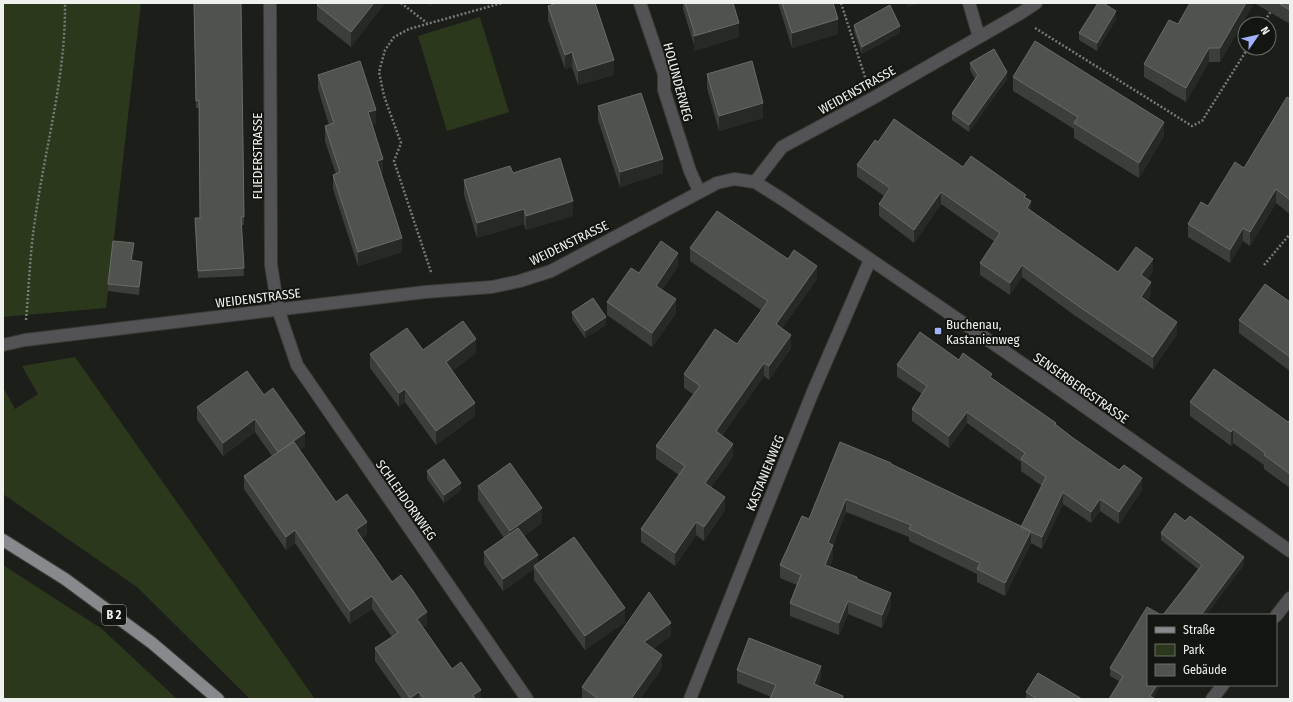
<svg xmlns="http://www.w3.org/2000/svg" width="1293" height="702" font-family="'Fira Sans Condensed',sans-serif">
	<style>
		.green { fill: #2b381c }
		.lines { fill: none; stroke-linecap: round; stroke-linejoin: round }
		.minor-casing { stroke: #3a3c38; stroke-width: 14 }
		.major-casing { stroke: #3a3c38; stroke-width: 14 }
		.path { stroke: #787a76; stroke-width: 2.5; stroke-dasharray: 2 2; stroke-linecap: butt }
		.minor { stroke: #535355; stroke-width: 12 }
		.major { stroke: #88898d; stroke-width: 12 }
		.wall { fill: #3c3e3b }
		.shaded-wall { fill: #272925 }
		.building { fill: #50524e; stroke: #696b67 }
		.poi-dot { fill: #a3b2fd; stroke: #131511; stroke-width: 1.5 }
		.labels { text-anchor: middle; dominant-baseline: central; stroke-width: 4; stroke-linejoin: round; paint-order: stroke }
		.shield { fill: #131511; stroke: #adafac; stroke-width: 1 }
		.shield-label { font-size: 12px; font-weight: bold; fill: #eff1ee }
		.street-label { font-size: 13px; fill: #eff1ee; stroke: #131511 }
		.poi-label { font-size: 13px; fill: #eff1ee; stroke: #131511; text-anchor: start }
	</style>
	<rect width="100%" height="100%" fill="#1c1e1a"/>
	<!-- green -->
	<path class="green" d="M3 3H141L106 308 3 317Z
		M480 17 509 112 447 131 418 36Z
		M75 357 315 699H250L137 587 3 494V387L15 409 38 394 22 366Z
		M3 565 102 629 177 699H3Z"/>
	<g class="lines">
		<!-- minor casing -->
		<g class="minor-casing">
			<path id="minor" d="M270 3 271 265 278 309 297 365 527 699
				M640 3 664 74V90L690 171 699 191
				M969 3 979 37
				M755 182 782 147 875 97 1021 13 1036 3
				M3 345 25 340 425 292 492 287 520 281 551 271 717 183 734 179 755 182 782 199 1045 379 1290 551
				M1276 616 1290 598
				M690 699 812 394 870 260
				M1212 699 1223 685"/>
		</g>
		<!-- major casing -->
		<g class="major-casing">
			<path id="major" d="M3 540 65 579 152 643 218 699"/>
		</g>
		<!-- path -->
		<path class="path" d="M401 3 427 23
			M841 3 866 80
			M1263 24 1271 11
			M1035 28 1192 126 1202 121 1248 48
			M1264 265 1290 234
			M431 272 394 161 401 143 384 96 379 72 385 50 394 37 409 29 502 3
			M26 320C29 286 30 252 35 220 45 147 66 76 65 3"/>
		<!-- minor -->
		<use href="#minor" class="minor"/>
		<!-- major -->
		<use href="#major" class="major"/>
	</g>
	<!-- wall -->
	<path class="wall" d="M194 3H241L244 225H241L244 276 198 278 195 218H200L199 108H196Z
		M385 3 351 47 317 20V5Z
		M683 3H733L739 37 694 51V45L683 9Z
		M779 3H833L838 34 792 48 779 6Z
		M1254 3 1220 62H1209L1186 102 1144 77V64L1178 24Z
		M1254 3H1290V24Z
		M548 6 614 75 578 85 572 67 565 69 548 20Z
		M1116 19 1097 51 1079 40V33Z
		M854 25 900 33 862 54 854 32Z
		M970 63 1007 79 969 132 952 120V113L975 79 970 70Z
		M707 74 763 118 719 131 707 88Z
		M318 75 376 124 372 125 383 173 381 174 402 252 358 266 333 189V175L336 174 325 141V126L329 125 318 89Z
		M1013 77 1164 136 1139 178 1074 138V129L1013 91Z
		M1290 99V214L1276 203 1250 246 1243 241 1230 263 1188 237V224L1208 206 1244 168Z
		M598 106 663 173 620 187 598 120Z
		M878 142 963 167 1026 198 1031 211 1118 272 1153 271 1147 279 1151 294 1147 301 1177 334 1153 369 1074 315 1022 277 1010 295 980 275V263L995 242 941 204 914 243 879 216V204L884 196 857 177V165Z
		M513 173 573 216 526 230 524 224 477 238 464 195V180Z
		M690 248 817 279 782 328 791 348 769 380 764 376 722 436 733 457 711 487 725 510 704 541 696 535 675 566 641 542V529L679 475 656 459V446L693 394 684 388V374L737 344 761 310 690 261Z
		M134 250 132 261 142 269 139 295 108 291V284Z
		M678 266 662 290 676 313 652 347 607 315V302L639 273Z
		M1290 302V371L1239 333V320Z
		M572 312 606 325 585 338 572 319Z
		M423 350 476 353 452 371 475 416 436 445 405 402 399 407 370 368V354Z
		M959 360 992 379 1056 425 1142 490 1119 524 1100 511 1091 523 1063 504 1042 549 1031 543 1005 596 977 582V574L909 541V537L846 512 833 545V558L830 566 857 580 891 606 882 628 848 614 839 635 790 616V603L797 585 780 578V565L809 519 891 465 1021 527 1042 486 1021 471V462L967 423 949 448 912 421V409L922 394 897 377V365Z
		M264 395 305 446 299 450 336 502 367 535 362 538 392 582 427 625 423 627 452 669 481 699H402L375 661V648L392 637 372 609 350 624 295 543 286 550 244 489V476L272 456 255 432 223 456 197 420V407Z
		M1190 402 1288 422 1290 420V488L1264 469V465L1233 443 1231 446 1190 416Z
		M427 471 461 490 444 503 427 479Z
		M478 486 542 523 524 536 538 563 625 622 585 650 534 580V569L503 591 484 564V552L504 538 478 500Z
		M1161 533 1244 565 1206 615H1163L1198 569 1161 540Z
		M671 636 653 649 662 668 640 699H582V687Z
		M1110 668 1161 685 1153 698 1119 681 1110 676Z
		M737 670 821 679 818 686 843 699 771 697 737 683Z
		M1026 692 1082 699H1026Z"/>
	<!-- shaded-wall -->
	<path class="shaded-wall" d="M374 3H385L351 47V32Z
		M428 3H439L428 6Z
		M907 3H921L907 7Z
		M1246 3H1254L1220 62V48Z
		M1116 11V19L1097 51V43Z
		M838 19V34L792 48V33Z
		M739 23V37L694 51V36Z
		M900 26V33L862 54V47Z
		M1209 48V62L1186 102V88Z
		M572 52V67L565 69V55Z
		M614 60V75L578 85V71Z
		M1007 72V79L969 132V125Z
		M763 103V118L719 131V116Z
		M376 110V124L368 127V112Z
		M1164 122V136L1139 178V163Z
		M383 159V173L377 175V161Z
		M663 159V173L620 187V172Z
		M1276 189V203L1250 246V232Z
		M941 192V204L914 243V230Z
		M573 201V216L526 230V216Z
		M1031 201V213L1027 208Z
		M524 209V224L477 238V223Z
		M1243 228V241L1230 263V250Z
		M402 238V252L358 266V252Z
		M134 243V250L131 268V260Z
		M678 253V266L656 299V286Z
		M1153 259V271L1141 287V275Z
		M142 262V269L139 295V287Z
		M1022 265V277L1010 295V283Z
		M817 266V279L776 337V324Z
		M1151 282V294L1141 309V297Z
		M676 299V313L652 347V333Z
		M606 317V325L585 338V331Z
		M1177 322V334L1153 369V357Z
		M791 335V348L769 380V366Z
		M476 339V353L446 376V362Z
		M764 363V376L716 445V431Z
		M405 389V402L399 407V393Z
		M475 403V416L436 445V431Z
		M967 412V423L949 448V436Z
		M255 419V432L223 456V443Z
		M1233 429V443L1231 446V432Z
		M305 433V446L278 465V452Z
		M733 444V457L705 496V483Z
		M1142 478V490L1119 524V512Z
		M461 483V490L444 503V495Z
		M1063 492V504L1042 549V537Z
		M725 497V510L704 541V527Z
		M846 499V512L828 556V543Z
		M1100 499V511L1091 523V512Z
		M542 508V523L510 546V531Z
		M367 522V535L356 542V530Z
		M696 522V535L675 566V553Z
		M295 530V543L286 550V537Z
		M1031 531V544L1005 596V583Z
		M833 545V558L825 578V565Z
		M538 555V567L534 566V569L503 591V579Z
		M1244 557V565L1206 615H1201Z
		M891 593V606L882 628V615Z
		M372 596V609L350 624V611Z
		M848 601V614L839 635V623Z
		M625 608V622L585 650V636Z
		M427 612V625L417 631V619Z
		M671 623V636L644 656V642Z
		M662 655V668L640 699H631Z
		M821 666V679L814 697V684Z
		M1157 685H1161L1153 699 1150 696Z
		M481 690V699H473V695Z
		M419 692V699H410V698Z"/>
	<!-- building -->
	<path class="building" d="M194 3H241L244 217H241L244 268 198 271 195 218H200L199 100 196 101Z
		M319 3H374L351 32 317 5Z
		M557 3H595L614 60 578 71 572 52 565 55 548 6Z
		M685 3H733L739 23 694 36V31Z
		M782 3H833L838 19 792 33Z
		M1098 3H1103L1116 11 1097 43 1079 33Z
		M1190 3H1246L1220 48H1209L1186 88 1144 64 1169 20 1178 24Z
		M1278 3H1290V10Z
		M890 5 900 26 862 47 854 25Z
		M1035 41 1164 122 1139 163 1074 123 1078 117 1013 77Z
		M994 49 1007 72 969 125 952 113 978 75 970 63Z
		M360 61 376 110 368 112 383 159 377 161 402 238 358 252 333 175 340 172 325 126 334 123 318 75Z
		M752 61 763 103 719 116 707 74Z
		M641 93 663 159 620 172 598 106Z
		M1287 97 1290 99V200L1276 189 1250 232 1243 228 1230 250 1188 224 1201 202 1208 206 1235 162 1244 168Z
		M894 119 963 167 971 156 1026 195 1024 197 1031 201 1027 208 1118 272 1136 247 1153 259 1141 275 1151 282 1141 297 1177 322 1153 357 1074 303 1022 265 1010 283 980 263 1000 233 941 192 914 230 879 204 890 188 857 165 875 140 878 142Z
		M560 158 573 201 526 216 524 209 477 223 464 180 510 166 513 173Z
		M717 211 788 259 794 250 817 266 776 324 791 335 769 366 764 363 716 431 733 444 705 483 725 497 704 527 696 522 675 553 641 529 685 466 656 446 700 386 684 374 715 329 737 344 768 301 690 248Z
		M113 241 134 243 131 260 142 262 139 287 108 284Z
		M661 241 678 253 656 286 676 299 652 333 607 302 631 268 639 273Z
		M1265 284 1290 302V357L1239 320Z
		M593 298 606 317 585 331 572 312Z
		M463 321 476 339 446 362 475 403 436 431 405 389 399 393 370 354 407 328 423 350Z
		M920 332 959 360 963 353 992 374 990 377 1056 423 1055 424 1073 438 1119 470 1124 465 1142 478 1119 512 1100 499 1091 512 1063 492 1042 537 1021 527 1046 477 1021 459 1025 453 967 412 949 436 912 409 927 386 897 365Z
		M1214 369 1288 422 1290 420V474L1264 455 1265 453 1233 429 1231 432 1190 402Z
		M247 371 264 395 273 388 305 433 278 452 294 442 336 502 347 494 367 522 356 530 392 582 401 575 413 591 427 612 417 619 452 669 461 662 481 690 473 695 475 699H424L419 692 410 698 375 648 398 633 372 596 350 611 295 530 286 537 244 476 278 452 255 419 223 443 197 407Z
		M840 442 891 463V464L1031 531 1005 583 977 569 980 563 909 529 911 525 846 499 828 543 833 545 825 565 857 577V579L891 593 882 615 848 601 839 623 790 603 801 575 780 565 802 516 809 519Z
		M444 459 461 483 444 495 427 471Z
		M510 463 542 508 510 531 478 486Z
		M1175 513 1185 521 1190 516 1244 557 1201 615H1163L1202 565 1161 533Z
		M518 528 538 555 503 579 484 552Z
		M574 537 625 608 585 636 534 566Z
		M649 592 671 623 644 642 662 655 631 699H599L582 687Z
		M1147 607 1161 615H1148V685H1157L1150 696 1155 699H1109L1123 676 1110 668Z
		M749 638 821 666 814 684 843 696 842 699H770L776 685 737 670Z
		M1038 673 1082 699H1037L1026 692Z"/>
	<!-- markers -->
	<rect class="poi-dot" x="934" y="327" width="8" height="8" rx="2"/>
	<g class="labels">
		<!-- shield labels -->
		<rect class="shield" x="102" y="605" width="24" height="20" rx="3"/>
		<g class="shield-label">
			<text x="114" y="615">B 2</text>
		</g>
		<!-- street labels -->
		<g class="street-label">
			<text transform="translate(678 82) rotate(75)">HOLUNDERWEG</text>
			<text transform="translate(857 90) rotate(-29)">WEIDENSTRASSE</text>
			<text transform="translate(257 156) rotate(-90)">FLIEDERSTRASSE</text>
			<text transform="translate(569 243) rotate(-26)">WEIDENSTRASSE</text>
			<text transform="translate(258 298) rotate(-7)">WEIDENSTRASSE</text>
			<text transform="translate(1081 388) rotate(35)">SENSERBERGSTRASSE</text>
			<text transform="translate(765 473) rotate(-68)">KASTANIENWEG</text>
			<text transform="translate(406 500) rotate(55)">SCHLEHDORNWEG</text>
		</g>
		<!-- poi labels -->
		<g class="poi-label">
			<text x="946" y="324">Buchenau,<tspan x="946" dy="15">Kastanienweg</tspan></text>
		</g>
	</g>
	<!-- border -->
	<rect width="1293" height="702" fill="none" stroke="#eff1ee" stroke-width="8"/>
	<!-- legend -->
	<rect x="1147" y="614" width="130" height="72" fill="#131511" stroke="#6b6d69"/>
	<rect x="1155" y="627" width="20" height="6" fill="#88898d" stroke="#6b6d69"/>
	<text x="1183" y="634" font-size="12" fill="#eff1ee">Straße</text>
	<rect x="1155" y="644" width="20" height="12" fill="#2b381c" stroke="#6b6d69"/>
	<text x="1183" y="654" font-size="12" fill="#eff1ee">Park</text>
	<rect x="1155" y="664" width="20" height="12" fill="#50524e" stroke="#6b6d69"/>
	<text x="1183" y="674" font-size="12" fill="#eff1ee">Gebäude</text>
	<!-- north arrow -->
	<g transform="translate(1257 36) rotate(56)"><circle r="19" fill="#131511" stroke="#6b6d69"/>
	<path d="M0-3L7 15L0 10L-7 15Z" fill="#a3b2fd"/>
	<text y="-6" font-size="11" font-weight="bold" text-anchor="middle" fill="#eff1ee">N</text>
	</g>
</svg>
